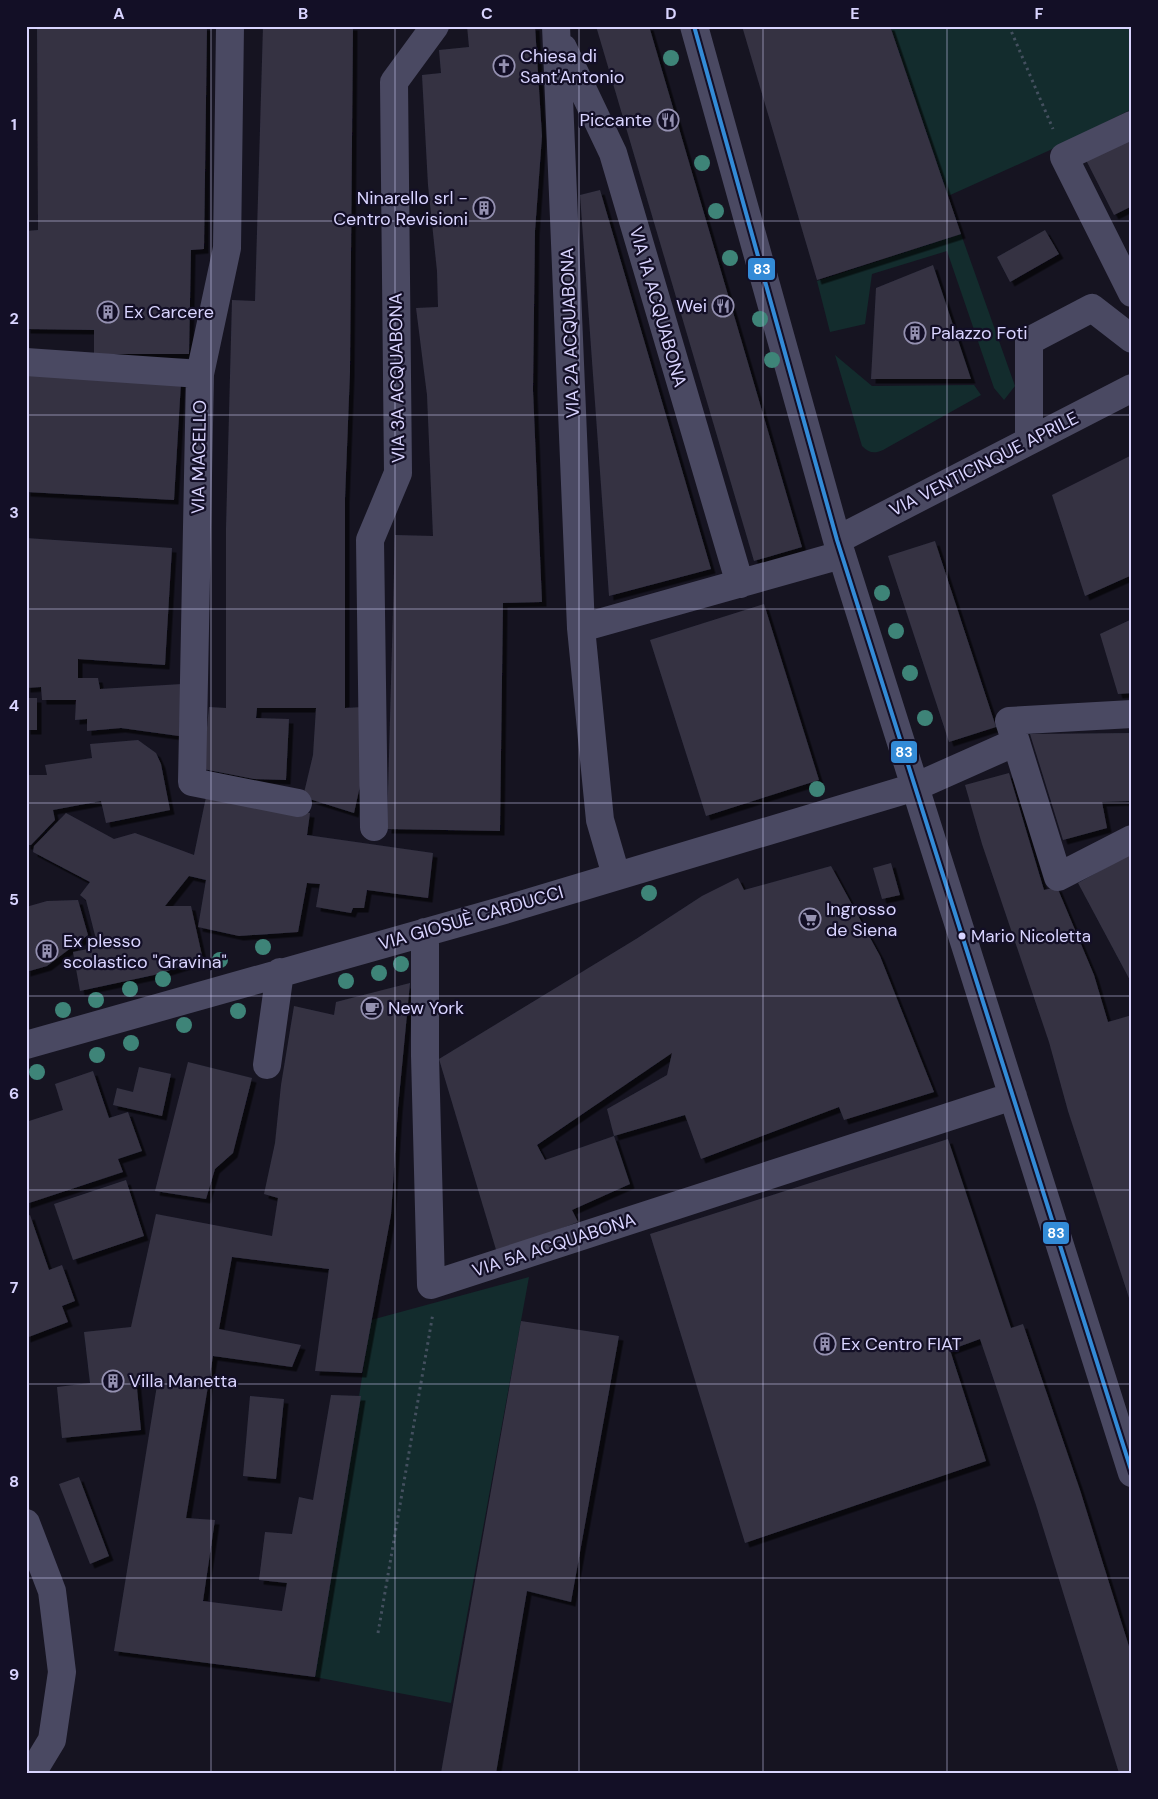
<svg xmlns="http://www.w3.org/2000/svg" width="1158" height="1799" font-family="'DM Sans',sans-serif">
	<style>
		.green { fill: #132c2d }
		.building { fill: #343243; filter: url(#shadow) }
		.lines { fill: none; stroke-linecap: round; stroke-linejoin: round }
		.path { stroke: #44505f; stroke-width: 3; stroke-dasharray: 2.5 4; stroke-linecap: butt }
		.minor { stroke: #4a4962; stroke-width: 28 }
		.bus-1-casing { stroke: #130f26; stroke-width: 8 }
		.bus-1 { stroke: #338bd7; stroke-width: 4 }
		.tree { fill: #3e8478 }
		.grid { fill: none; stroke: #d9d4ff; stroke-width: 1; stroke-opacity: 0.55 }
		.bus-dot { fill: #d9d4ff; stroke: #130f26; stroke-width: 2 }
		.labels { text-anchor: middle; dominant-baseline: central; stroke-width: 4.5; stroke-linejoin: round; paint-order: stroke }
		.bus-label { font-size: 17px; fill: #d9d4ff; stroke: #130f26; text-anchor: start }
		.poi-label { font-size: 18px; fill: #d9d4ff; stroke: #130f26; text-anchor: start }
		.street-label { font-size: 18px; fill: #d9d4ff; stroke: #130f26 }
		.line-badge { stroke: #130f26; stroke-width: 2 }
		.badge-label { font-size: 14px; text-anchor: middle; font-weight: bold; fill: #fff }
		.neatline { fill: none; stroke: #d9d4ff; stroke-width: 2 }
		.grid-label { font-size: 16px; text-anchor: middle; font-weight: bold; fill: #d9d4ff }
	</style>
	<defs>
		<filter id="shadow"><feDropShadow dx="4.5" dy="4.5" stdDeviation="0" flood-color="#0009"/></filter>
	</defs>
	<rect width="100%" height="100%" fill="#161421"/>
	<!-- green -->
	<path class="green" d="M890 26H1132V109L1048 151 948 196Z
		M961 234 1015 386 1004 400 994 388 947 251 872 274 865 324 830 332 817 281Z
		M835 355 872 386 974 385 981 395 883 450C874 454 869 453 862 446Z
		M529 1277 451 1703 315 1677 371 1320Z"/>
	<!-- building -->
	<path class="building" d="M37 26H207L204 249 191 250 189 354H94V330L26 329V231L38 230Z
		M263 26H353L350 371 345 499V708L363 707 364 768 354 813 303 797 313 755 316 708H257L256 718 289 719 286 780 254 779 203 769 209 707 226 708V529L232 300 255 301Z
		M467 26H535L542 136 535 231 533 390 542 602 503 603 500 831 387 829 395 535 433 536 427 395 416 308 438 307 437 271 428 185 422 75 441 73 439 50 469 47Z
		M596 26H649L802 547 754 561Z
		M742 26H890L961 234 817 280Z
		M1132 137V206L1114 215 1086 160Z
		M600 190 711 569 609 596 580 195Z
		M1045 230 1059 254 1010 282 997 257Z
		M933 265 971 379H871L876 288Z
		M26 374 181 382 174 500 26 492Z
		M1132 455V575L1085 596 1052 495Z
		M26 538 172 548 165 665 78 659V678H98L100 689 182 684 179 736 121 728 87 731V719L75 720 76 700H42L41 687 26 688Z
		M935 541 996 727 949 742 888 556Z
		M764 604 819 780 706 816 650 640Z
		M1132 619V693L1118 694 1100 634Z
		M26 698H37V730H26Z
		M1132 733V801L1102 802 1107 828 1063 840 1030 734Z
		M138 740 156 753 161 764 170 810 106 823 101 801 53 810 55 820 31 845H26V775H47L45 765 92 758 90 744Z
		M1009 773 1044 890 1057 887 1094 975 1108 1022 1132 1015V1307L1068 1111 1049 1042 982 844 965 785Z
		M206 797 246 805 310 813 307 835 433 853 428 898 367 890 364 908H353L351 913 316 907 320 884 307 883 298 932 239 936 198 927 206 880 189 876 165 906H191L203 960 154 975 80 991 73 952 98 947 86 900 80 895 90 882 33 852 34 846 66 813 114 839 135 833 194 855Z
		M1132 853V984L1078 883Z
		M891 863 900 895 882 899 873 868Z
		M831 866 880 956 934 1092 844 1120 839 1107 701 1159 685 1115 614 1136 607 1109 667 1075 672 1053 537 1145 545 1160 614 1136 630 1184 572 1210 578 1222 497 1253 439 1059 636 939 702 896 738 878 744 890Z
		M78 900 88 935 47 966 26 972V907L47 901Z
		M410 983 398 1108 391 1215 362 1373 315 1371 329 1269 232 1257 219 1329 301 1345 292 1367 213 1356 186 1518 215 1520 203 1601 282 1611 287 1583 259 1580 265 1532 292 1534 299 1497 313 1500 331 1395 361 1396 315 1677 114 1651 158 1379 136 1378 141 1430 62 1438 57 1387 90 1383 84 1332 131 1327 156 1214 272 1236 278 1198 264 1194 275 1143 281 1085 294 1006 334 1015 336 1002Z
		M188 1062 252 1078 233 1153 215 1169 206 1199 155 1191Z
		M139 1067 171 1074 162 1116 113 1105 117 1088 133 1092Z
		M93 1071 109 1118 128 1112 142 1151 118 1159 123 1172 26 1204V1122L63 1110 55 1084Z
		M948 1139 1011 1328 1023 1324 1080 1490 1132 1656V1773H1119L1036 1505 980 1339 950 1350 986 1461 745 1543 650 1234Z
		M126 1180 144 1236 73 1260 54 1204Z
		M30 1215 49 1270 62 1265 75 1301 62 1306 68 1322 26 1338V1217Z
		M521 1321 619 1336 571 1602 527 1591 496 1773H441Z
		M250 1396 284 1399 276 1479 243 1476Z
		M79 1477 109 1556 90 1564 59 1484Z"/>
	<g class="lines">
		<!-- path -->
		<path class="path" d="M1009 26 1053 129
			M378 1633 433 1313"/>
		<!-- minor -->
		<path class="minor" d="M230 26 227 248 200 374 192 782 298 803
			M556 26 581 628 600 820 616 875
			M694 26 837 540 1132 1473
			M563 48 613 153 740 584
			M1132 125 1064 157 1132 293
			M26 362 200 374
			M1029 441V341L1092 308 1132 339
			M837 540 1132 388
			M581 628 841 555
			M1016 742 1058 877 1132 839
			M374 827 370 540 398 473 394 82 435 26
			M425 932V1056L431 1285 1013 1096
			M26 1045 501 911 915 787 1016 742 1009 721 1132 714
			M267 1065 280 972
			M26 1523 52 1591 62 1672 52 1740 32 1773"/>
		<!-- bus-1 casing -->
		<g class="bus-1-casing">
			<path id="bus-1" d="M694 26 837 540 1132 1473"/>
		</g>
		<!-- bus-1 -->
		<use href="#bus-1" class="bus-1"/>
	</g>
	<!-- trees -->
	<g class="tree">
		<circle cx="671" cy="58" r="8"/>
		<circle cx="702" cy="163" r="8"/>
		<circle cx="716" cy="211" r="8"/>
		<circle cx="730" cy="258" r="8"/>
		<circle cx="760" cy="319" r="8"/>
		<circle cx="772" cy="360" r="8"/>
		<circle cx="882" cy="593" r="8"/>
		<circle cx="896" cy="631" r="8"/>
		<circle cx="910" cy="673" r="8"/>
		<circle cx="925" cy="718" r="8"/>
		<circle cx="817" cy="789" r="8"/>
		<circle cx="649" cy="893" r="8"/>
		<circle cx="263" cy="947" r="8"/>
		<circle cx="220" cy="960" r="8"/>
		<circle cx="401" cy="964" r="8"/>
		<circle cx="379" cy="973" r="8"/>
		<circle cx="163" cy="979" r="8"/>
		<circle cx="346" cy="981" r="8"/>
		<circle cx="130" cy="989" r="8"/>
		<circle cx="96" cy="1000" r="8"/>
		<circle cx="63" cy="1010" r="8"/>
		<circle cx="238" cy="1011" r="8"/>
		<circle cx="184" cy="1025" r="8"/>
		<circle cx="131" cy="1043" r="8"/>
		<circle cx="97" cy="1055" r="8"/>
		<circle cx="37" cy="1072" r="8"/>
	</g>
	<!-- grid -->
	<path class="grid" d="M211 26V1773M395 26V1773M579 26V1773M763 26V1773M947 26V1773M26 221H1132M26 415H1132M26 609H1132M26 803H1132M26 996H1132M26 1190H1132M26 1384H1132M26 1578H1132"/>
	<!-- icons -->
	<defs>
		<g id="church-ring" transform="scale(1.125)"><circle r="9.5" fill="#130f26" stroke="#9591b1" stroke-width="1.5"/><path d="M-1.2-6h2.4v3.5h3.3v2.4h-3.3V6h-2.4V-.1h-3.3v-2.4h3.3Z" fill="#9591b1"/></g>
		<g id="restaurant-ring" transform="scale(1.125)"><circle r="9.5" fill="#130f26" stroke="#9591b1" stroke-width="1.5"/><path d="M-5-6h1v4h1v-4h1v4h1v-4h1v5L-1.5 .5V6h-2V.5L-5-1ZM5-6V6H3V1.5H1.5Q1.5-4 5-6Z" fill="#9591b1"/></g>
		<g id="building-ring" transform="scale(1.125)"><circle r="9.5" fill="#130f26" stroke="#9591b1" stroke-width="1.5"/><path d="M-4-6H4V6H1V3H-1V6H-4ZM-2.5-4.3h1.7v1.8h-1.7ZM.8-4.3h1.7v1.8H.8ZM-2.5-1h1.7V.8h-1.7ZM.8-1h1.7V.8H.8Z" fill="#9591b1"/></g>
		<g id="supermarket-ring" transform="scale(1.125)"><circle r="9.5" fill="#130f26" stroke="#9591b1" stroke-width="1.5"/><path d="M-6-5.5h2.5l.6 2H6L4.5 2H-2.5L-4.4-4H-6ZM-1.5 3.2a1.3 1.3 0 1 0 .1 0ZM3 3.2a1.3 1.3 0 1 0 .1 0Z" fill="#9591b1"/></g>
		<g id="cafe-ring" transform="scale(1.125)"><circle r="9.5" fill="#130f26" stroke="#9591b1" stroke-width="1.5"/><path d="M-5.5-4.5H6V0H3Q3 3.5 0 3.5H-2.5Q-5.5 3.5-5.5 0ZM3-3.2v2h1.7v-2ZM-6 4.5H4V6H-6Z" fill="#9591b1"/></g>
	</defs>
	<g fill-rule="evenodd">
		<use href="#church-ring" x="504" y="66"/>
		<use href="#restaurant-ring" x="668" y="120"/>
		<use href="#building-ring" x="484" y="208"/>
		<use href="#restaurant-ring" x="723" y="306"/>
		<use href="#building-ring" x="108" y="312"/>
		<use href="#building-ring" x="915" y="333"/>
		<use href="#supermarket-ring" x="810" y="919"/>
		<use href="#building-ring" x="47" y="951"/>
		<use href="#cafe-ring" x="372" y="1008"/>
		<use href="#building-ring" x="825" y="1344"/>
		<use href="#building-ring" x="113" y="1381"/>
	</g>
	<!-- markers -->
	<circle class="bus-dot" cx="962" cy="936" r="4.5"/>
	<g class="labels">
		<!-- bus labels -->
		<g class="bus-label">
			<text x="971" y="936">Mario Nicoletta</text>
		</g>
		<!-- poi labels -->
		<g class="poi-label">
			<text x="520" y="56">Chiesa di<tspan x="520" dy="21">Sant'Antonio</tspan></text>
			<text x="652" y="120" text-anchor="end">Piccante</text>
			<text x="468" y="198" text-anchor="end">Ninarello srl -<tspan x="468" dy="21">Centro Revisioni</tspan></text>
			<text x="707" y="306" text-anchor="end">Wei</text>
			<text x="124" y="312">Ex Carcere</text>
			<text x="931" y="333">Palazzo Foti</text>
			<text x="826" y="909">Ingrosso<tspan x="826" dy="21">de Siena</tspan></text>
			<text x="63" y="941">Ex plesso<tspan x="63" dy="21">scolastico "Gravina"</tspan></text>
			<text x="388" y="1008">New York</text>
			<text x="841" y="1344">Ex Centro FIAT</text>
			<text x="129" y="1381">Villa Manetta</text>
		</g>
		<!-- street labels -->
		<g class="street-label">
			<text transform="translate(658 307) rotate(74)">VIA 1A ACQUABONA</text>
			<text transform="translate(570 333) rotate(-92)">VIA 2A ACQUABONA</text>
			<text transform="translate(397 378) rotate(-91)">VIA 3A ACQUABONA</text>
			<text transform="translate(199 457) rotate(-89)">VIA MACELLO</text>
			<text transform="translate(984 464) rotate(-27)">VIA VENTICINQUE APRILE</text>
			<text transform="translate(471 918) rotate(-16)">VIA GIOSUÈ CARDUCCI</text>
			<text transform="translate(554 1245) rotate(-18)">VIA 5A ACQUABONA</text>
		</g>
	</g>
	<g class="line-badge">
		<rect x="747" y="257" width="29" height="24" rx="5" fill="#338bd7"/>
		<rect x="890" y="740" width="28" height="24" rx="5" fill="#338bd7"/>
		<rect x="1042" y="1221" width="28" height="24" rx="5" fill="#338bd7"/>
	</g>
	<g class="badge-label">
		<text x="762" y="274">83</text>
		<text x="904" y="757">83</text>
		<text x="1056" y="1238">83</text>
	</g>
	<!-- border -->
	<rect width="1158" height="1799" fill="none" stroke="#130f26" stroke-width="55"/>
	<rect x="28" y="28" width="1102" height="1744" class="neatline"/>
	<g class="grid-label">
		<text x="119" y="19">A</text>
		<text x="303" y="19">B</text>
		<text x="487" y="19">C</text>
		<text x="671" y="19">D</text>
		<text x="855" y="19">E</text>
		<text x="1039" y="19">F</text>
		<text x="14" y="130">1</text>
		<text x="14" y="324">2</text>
		<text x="14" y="518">3</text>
		<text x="14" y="711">4</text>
		<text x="14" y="905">5</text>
		<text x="14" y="1099">6</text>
		<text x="14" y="1293">7</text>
		<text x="14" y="1487">8</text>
		<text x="14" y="1680">9</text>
	</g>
</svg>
